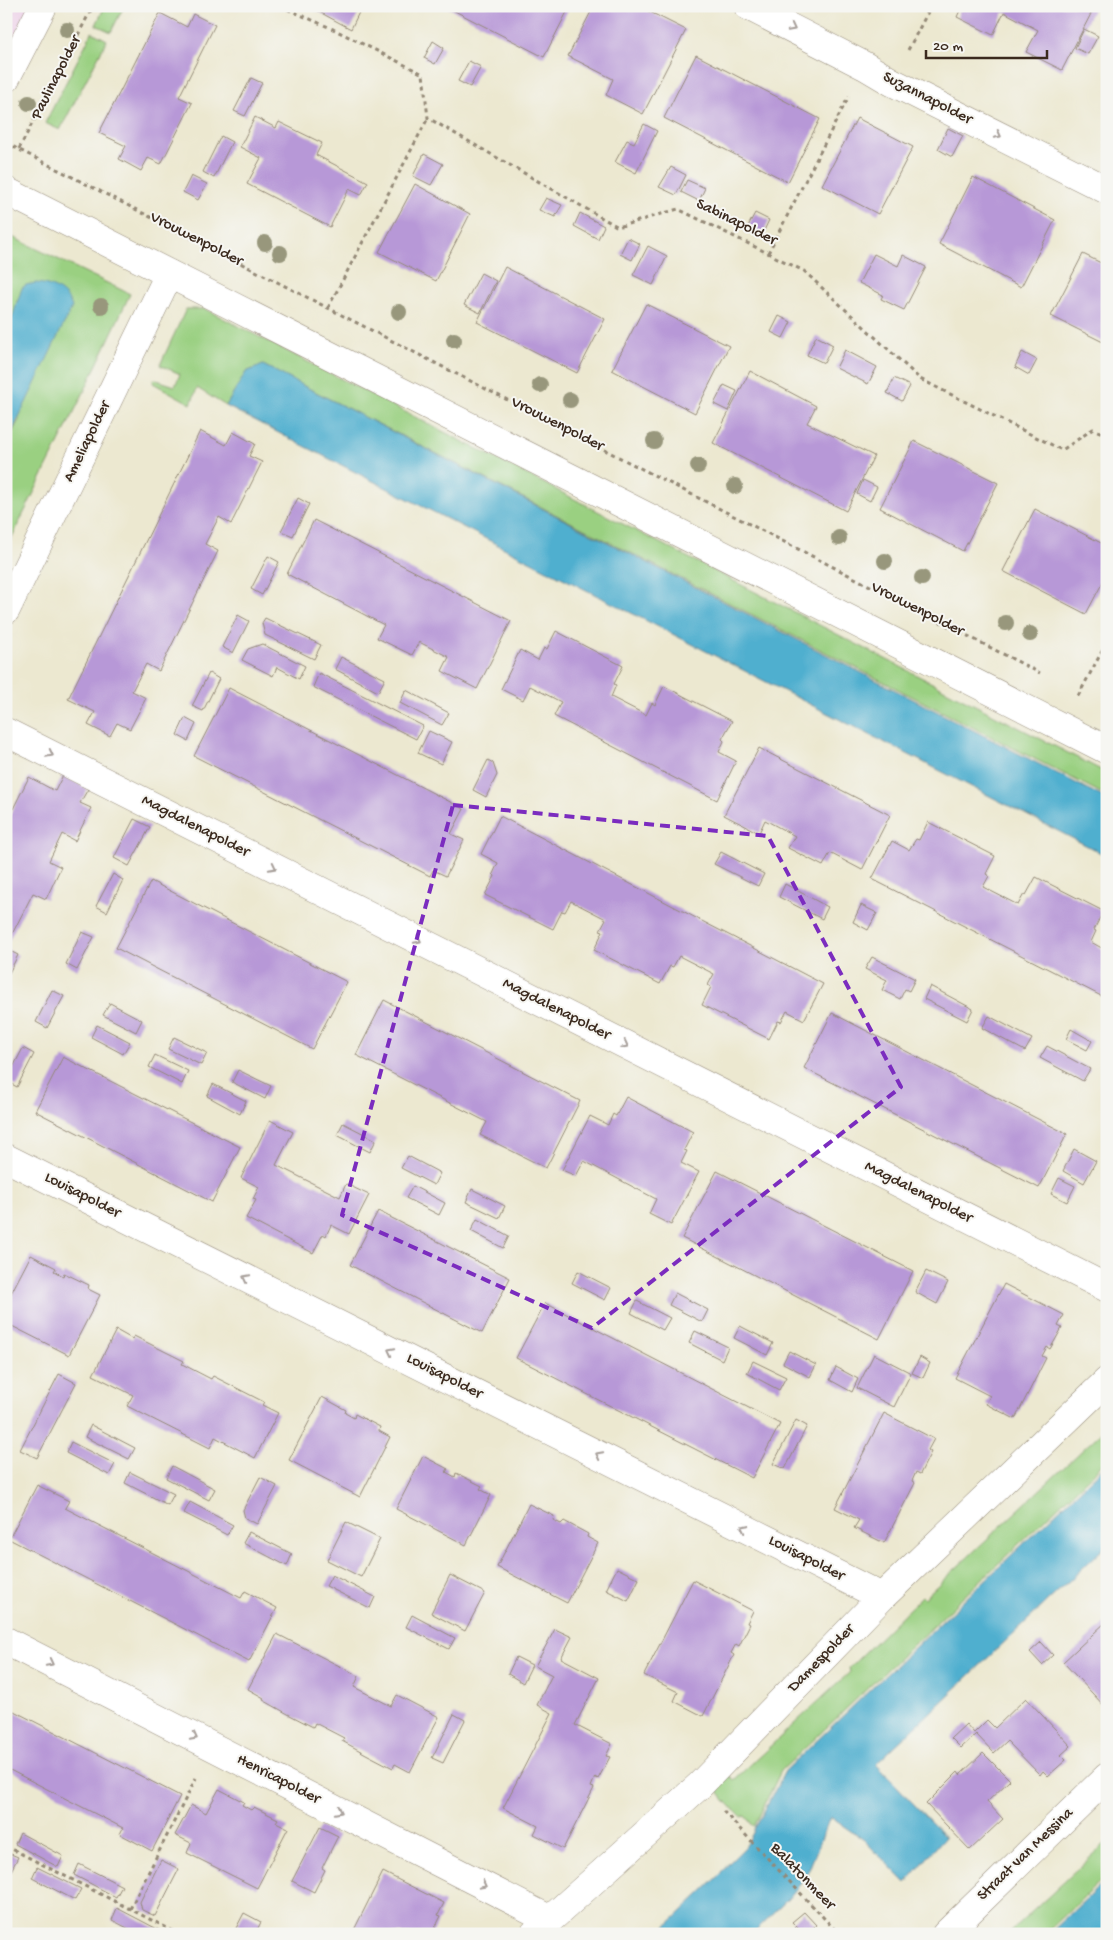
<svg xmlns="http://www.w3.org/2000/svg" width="1113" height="1940" font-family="'Gochi Hand',sans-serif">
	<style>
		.built { fill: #edd1e9 }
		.green { fill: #9ad081; stroke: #6a7d50 }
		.water { fill: #50afcf; stroke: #466c76 }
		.building { fill: #b798d7 }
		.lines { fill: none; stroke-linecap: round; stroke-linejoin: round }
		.minor-casing { stroke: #948977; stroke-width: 29 }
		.tertiary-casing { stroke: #948977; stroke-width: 29 }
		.path { stroke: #948977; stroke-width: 3; stroke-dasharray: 4 4; stroke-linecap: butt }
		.minor { stroke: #fff; stroke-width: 28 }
		.tertiary { stroke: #fff; stroke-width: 28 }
		.tree { fill: #98977c }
		.oneway { stroke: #a79f9a }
		.marked { fill: none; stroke: #7b2cbf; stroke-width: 4; stroke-dasharray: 10 6; stroke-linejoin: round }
		.labels { text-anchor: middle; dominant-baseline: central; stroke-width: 4; stroke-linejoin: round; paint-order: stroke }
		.street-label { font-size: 16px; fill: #3b2a1e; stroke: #f6f6f2 }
	</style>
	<rect width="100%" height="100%" fill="#f6f6f2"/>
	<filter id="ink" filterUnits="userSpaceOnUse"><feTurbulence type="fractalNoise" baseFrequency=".02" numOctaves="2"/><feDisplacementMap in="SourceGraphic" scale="10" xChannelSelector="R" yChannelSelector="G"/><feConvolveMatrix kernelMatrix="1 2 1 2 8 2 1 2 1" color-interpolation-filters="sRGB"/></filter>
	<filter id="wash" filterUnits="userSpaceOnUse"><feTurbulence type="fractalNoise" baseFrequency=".0096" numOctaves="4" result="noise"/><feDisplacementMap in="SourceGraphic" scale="20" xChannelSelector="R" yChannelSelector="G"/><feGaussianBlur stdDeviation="1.12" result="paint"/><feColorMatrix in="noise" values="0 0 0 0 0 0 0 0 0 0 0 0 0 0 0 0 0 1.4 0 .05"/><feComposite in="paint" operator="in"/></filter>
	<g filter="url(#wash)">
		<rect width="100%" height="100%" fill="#ece8d0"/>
		<!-- built -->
		<path class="built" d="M6 6H37L6 81Z"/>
		<!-- green -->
		<path class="green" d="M105 6H124L111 32 96 25Z
			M92 32 107 40 60 130 45 123Z
			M6 234 130 294 83 394 6 549V444L19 420 17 301 15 313 6 336Z
			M186 309H205L1107 773V796L263 365 246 372 226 406 197 388 191 404 153 383 154 379 175 386 180 374 160 365Z
			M1107 1427V1460L781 1771 754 1827 745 1816 741 1817 723 1798 714 1785 721 1767 734 1780 850 1672 849 1668 922 1596 924 1598Z
			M1107 1842V1875L1045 1934H1008Z"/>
		<!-- water -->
		<path class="water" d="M36 283C51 284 67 291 72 307L6 444V336L22 288 26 285Z
			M263 365 1107 799V856L226 406 246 372Z
			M1107 1464V1545L876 1764 945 1837 906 1883 864 1840 830 1817 806 1877 787 1900 752 1934H658L719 1876 729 1863 746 1846 785 1771Z
			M1107 1879V1934H1049Z"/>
		<g id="blocks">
			<!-- building -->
			<path class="building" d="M314 6H362L351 29 312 8Z
				M445 6H570L544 57Z
				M594 6H638L686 30 643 114 606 95 613 79 568 56Z
				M962 6H1095L1062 70 1026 52 1038 30 1004 12 993 35 957 17Z
				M160 13 187 27 193 14 215 25 179 97 192 103 161 164 148 158 141 171 119 159 126 146 99 133Z
				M1084 29 1098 36 1088 54 1075 48Z
				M433 41 444 48 435 64 424 58Z
				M696 55 820 119 788 182 664 118Z
				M469 61 481 67 470 87 458 81Z
				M251 78 262 83 245 116 234 111Z
				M255 117 276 128 279 122 322 143 316 155 368 182 361 195 349 189 330 227 247 184 261 158 240 147Z
				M857 118 913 147 878 214 822 185Z
				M644 124 657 131 636 173 615 162 627 140 634 143Z
				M948 128 963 136 952 157 938 149Z
				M221 136 232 142 214 178 203 172Z
				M424 154 443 164 431 185 413 176Z
				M671 167 686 175 676 195 659 187Z
				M191 176 207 184 198 200 183 192Z
				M973 177 1055 220 1021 287 939 244Z
				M687 180 705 188 699 201 681 192Z
				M415 184 470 214 436 281 379 252Z
				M546 198 562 205 555 217 539 210Z
				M580 213 604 226 598 239 574 226Z
				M755 213 769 220 762 235 747 228Z
				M628 238 640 244 632 260 620 254Z
				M648 246 667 256 653 285 633 275Z
				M874 254 898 266 903 255 926 267 904 310 881 299 883 295 859 283Z
				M1083 254 1107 266V344L1051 316Z
				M505 267 605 319 577 373 477 322Z
				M481 273 496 281 480 313 464 305Z
				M646 304 729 346 695 413 612 370Z
				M779 316 791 322 783 338 771 332Z
				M816 336 833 345 824 363 807 355Z
				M845 350 877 367 868 384 836 368Z
				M1022 352 1037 360 1029 375 1015 367Z
				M750 371 816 406 807 423 874 456 846 511 713 443Z
				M894 378 910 386 902 401 887 393Z
				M724 385 737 391 728 411 714 404Z
				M200 431 226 445 233 432 255 444 249 456 262 462 231 524 219 517 205 544 218 551 159 671 146 664 132 691 146 698 130 729 117 723 110 736 88 725 95 712 68 699Z
				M914 441 998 483 963 551 880 508Z
				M863 480 877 487 870 501 857 494Z
				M298 498 309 504 293 536 281 531Z
				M1035 509 1107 546V574L1086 614 1003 571Z
				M314 520 511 621 477 689 442 671 449 657 419 642 412 655 377 638 384 625 287 574Z
				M268 556 279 562 262 595 251 589Z
				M238 615 249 621 233 653 222 647Z
				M265 618 321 645 314 659 265 635 262 623Z
				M556 631 623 666 614 684 616 685 611 697 646 715 652 703 655 705 664 686 732 721 722 739 724 741 719 752 736 761 717 800 554 716 561 702 530 686 523 700 501 689 520 650 538 660 544 648 547 649Z
				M262 644 305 666 299 679 277 667 273 676 242 660 248 649Z
				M341 657 385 679 378 692 335 669Z
				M209 673 219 679 203 711 192 706Z
				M319 673 423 726 416 739 313 687Z
				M229 688 464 809 451 834 464 840 446 876 433 870 430 876 194 756Z
				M406 690 449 713 442 725 400 703Z
				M185 718 196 724 188 741 177 735Z
				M429 731 452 742 441 764 418 753Z
				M759 748 890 815 862 870 830 853 823 866 788 848 795 836 765 820 759 833 724 815Z
				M488 760 493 763 497 775 486 797 473 790Z
				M63 775 88 789 80 803 91 808 75 841 62 834 49 861 61 867 46 899 33 893 6 946V823L29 777 55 791Z
				M500 816 823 984 804 1020 787 1011 781 1022 778 1021 769 1039 702 1005 711 987 708 985 714 974 679 956 673 967 670 966 660 984 594 950 603 931 600 930 606 919 571 901 565 912 562 911 553 929 485 895 495 876 493 874 498 863 481 854Z
				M134 819 150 827 129 866 114 858Z
				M928 822 995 856 986 874 989 876 983 887 1018 905 1024 894 1026 895 1036 877 1103 911 1094 930 1096 931 1091 942 1107 951V999L872 879 892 841 909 850 916 839 919 840Z
				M721 852 764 874 758 886 714 864Z
				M113 874 123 880 107 912 96 906Z
				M151 881 347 982 312 1049 116 948Z
				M785 884 828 907 822 919 779 897Z
				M861 905 877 913 868 930 853 922Z
				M82 932 94 937 77 970 66 964Z
				M6 949 18 955 6 979Z
				M872 957 915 979 909 991 905 989 900 999 882 990 887 980 865 969Z
				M930 986 973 1009 967 1021 924 999Z
				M52 990 64 996 47 1028 36 1022Z
				M384 1000 580 1101 546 1168 480 1135 487 1122 356 1055Z
				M110 1003 142 1020 136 1032 103 1015Z
				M832 1013 1067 1134 1039 1188 804 1068Z
				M989 1016 1032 1039 1025 1051 982 1028Z
				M97 1025 130 1042 123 1054 91 1037Z
				M1071 1029 1092 1041 1087 1050 1066 1039Z
				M174 1037 207 1053 201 1065 168 1049Z
				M1047 1046 1090 1069 1083 1081 1040 1058Z
				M23 1048 34 1054 17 1087 6 1081Z
				M155 1055 188 1071 182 1084 149 1067Z
				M63 1057 240 1147 212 1202 35 1111Z
				M238 1070 271 1086 265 1099 232 1082Z
				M213 1084 246 1101 240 1114 207 1096Z
				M626 1097 693 1132 684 1150 687 1151 681 1163 699 1172 671 1225 649 1214 656 1199 584 1161 576 1176 562 1170 590 1116 608 1125 613 1114 616 1116Z
				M270 1120 293 1132 276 1165 340 1197 346 1184 369 1195 349 1234 331 1225 326 1236 323 1234 313 1253 246 1218 256 1200 253 1199 259 1187 241 1178Z
				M343 1123 376 1140 370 1152 337 1135Z
				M1074 1149 1096 1161 1084 1183 1063 1171Z
				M408 1156 440 1173 434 1185 401 1168Z
				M717 1171 913 1271 879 1339 682 1238Z
				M1059 1178 1075 1186 1067 1202 1051 1194Z
				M413 1186 445 1203 439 1215 406 1198Z
				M472 1189 505 1206 499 1218 466 1202Z
				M378 1211 510 1278 482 1333 350 1265Z
				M477 1219 509 1236 503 1248 471 1231Z
				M31 1255 56 1268 54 1271 63 1276 64 1273 89 1285 88 1289 100 1295 69 1355 6 1323V1303Z
				M578 1271 611 1288 605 1300 572 1283Z
				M926 1271 948 1282 937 1304 915 1292Z
				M1004 1284 1064 1315 1058 1326 1062 1328 1050 1349 1047 1347 1042 1356 1046 1358 1015 1419 986 1404 990 1396 955 1378Z
				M675 1293 708 1310 702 1322 669 1305Z
				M637 1301 670 1318 663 1330 631 1313Z
				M545 1303 780 1424 752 1478 516 1358Z
				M740 1326 773 1343 767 1355 734 1338Z
				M116 1330 132 1339 134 1336 184 1361 182 1364 211 1379 213 1376 264 1402 262 1405 278 1413 255 1458 215 1437 210 1448 127 1406 133 1395 93 1375Z
				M695 1331 728 1347 722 1360 689 1343Z
				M789 1351 816 1365 810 1377 783 1363Z
				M874 1354 911 1373 894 1407 857 1388Z
				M920 1357 930 1363 923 1378 912 1373Z
				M753 1361 786 1377 779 1390 747 1373Z
				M836 1367 858 1379 852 1392 830 1380Z
				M59 1374 76 1383 37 1458 20 1450Z
				M322 1397 346 1410 345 1413 354 1418 355 1414 380 1427 379 1431 390 1437 360 1497 289 1460Z
				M884 1413 934 1439 928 1450 931 1452 920 1474 916 1472 912 1481 915 1483 884 1543 854 1528 859 1520 835 1508Z
				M796 1420 807 1426 785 1469 773 1464Z
				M91 1425 135 1448 129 1459 85 1437Z
				M71 1442 115 1464 109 1475 66 1453Z
				M423 1456 448 1469 446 1472 455 1477 456 1473 482 1486 480 1489 491 1495 466 1545 396 1509Z
				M172 1466 215 1489 209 1500 166 1478Z
				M130 1472 174 1494 168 1505 125 1483Z
				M260 1477 277 1486 257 1524 245 1518 243 1510Z
				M37 1485 69 1501 65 1508 241 1598 245 1591 277 1608 249 1662 9 1539Z
				M190 1502 233 1525 227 1535 184 1513Z
				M529 1504 554 1516 553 1520 561 1524 564 1521 588 1534 587 1537 598 1543 567 1603 497 1567Z
				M346 1522 380 1539 361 1577 327 1560Z
				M249 1532 292 1554 287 1566 243 1543Z
				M617 1568 639 1579 628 1601 606 1590Z
				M332 1575 375 1597 370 1608 326 1586Z
				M450 1575 485 1593 465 1631 431 1613Z
				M693 1580 753 1611 747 1623 750 1624 739 1646 736 1644 731 1653 734 1655 703 1716 674 1701 678 1692 644 1675Z
				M412 1615 455 1638 449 1649 406 1627Z
				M1107 1621V1709L1063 1662Z
				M555 1629 572 1637 561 1658 599 1678 575 1725 612 1744 606 1756 610 1757 598 1779 595 1777 591 1787 594 1788 563 1849 534 1834 538 1826 503 1808 552 1713 537 1705 552 1675 535 1666Z
				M277 1634 359 1676 354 1687 391 1706 397 1695 439 1717 410 1772 395 1764 393 1768 368 1755 342 1741 344 1738 315 1723 313 1727 288 1714 263 1700 264 1698 248 1689Z
				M1041 1642 1053 1655 1042 1665 1030 1652Z
				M516 1657 532 1665 523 1683 508 1674Z
				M1026 1698 1071 1746 1061 1755 1066 1760 1048 1776 1043 1771 1040 1775 1007 1741 994 1753 976 1734 961 1748 951 1738 966 1724 974 1733 987 1720 995 1728Z
				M6 1707 180 1796 152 1851 120 1834 123 1828 6 1768Z
				M454 1714 465 1720 443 1763 432 1758Z
				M983 1753 1010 1780 987 1802 1003 1819 970 1850 926 1804 958 1772 960 1775Z
				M219 1789 244 1802 242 1805 251 1810 254 1807 278 1819 276 1822 288 1828 257 1888 187 1853 191 1843 175 1835 191 1805 206 1813Z
				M320 1827 338 1836 322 1868 325 1870 314 1892 292 1881Z
				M20 1833 63 1856 58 1867 15 1844Z
				M6 1852 18 1857 6 1881Z
				M161 1860 179 1869 155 1916 142 1910 140 1902Z
				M79 1864 122 1886 116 1897 74 1875Z
				M37 1867 81 1889 75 1900 32 1878Z
				M383 1872 444 1903 438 1915 441 1916 432 1934H352Z
				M117 1908 161 1931 159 1934H139L112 1920Z
				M804 1912 816 1925 807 1934H804L792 1922Z
				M244 1913 261 1922 255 1934H233Z
				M795 1927 801 1934H788Z"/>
		</g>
	</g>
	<g filter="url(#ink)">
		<use href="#blocks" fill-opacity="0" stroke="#948977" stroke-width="1"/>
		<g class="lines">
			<!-- minor casing -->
			<g class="minor-casing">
				<path id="minor" d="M748 6 865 66 892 82 1107 190
					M6 78 43 6
					M6 610 169 274
					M6 732 1107 1288
					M6 1158 882 1597
					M6 1641 549 1919
					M534 1934 700 1785 882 1597 1107 1381
					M946 1934 1107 1777"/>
			</g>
			<!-- tertiary casing -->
			<g class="tertiary-casing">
				<path id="tertiary" d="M6 191 1107 750"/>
			</g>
			<!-- path -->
			<path class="path" d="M280 6 333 29 423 74 428 118 618 227 678 209 804 271 920 379 1062 450 1093 429 1107 435
				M908 50 931 6
				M6 143 1040 673
				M19 149 93 6
				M768 253 849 96
				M328 308 428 118
				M1078 696 1107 642
				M723 1811 839 1934
				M6 1846 179 1934
				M130 1909 196 1778"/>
			<!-- minor -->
			<use href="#minor" class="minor"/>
			<!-- tertiary -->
			<use href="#tertiary" class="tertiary"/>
		</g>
		<!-- trees -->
		<g class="tree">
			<circle cx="67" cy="30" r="8"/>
			<circle cx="29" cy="103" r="8"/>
			<circle cx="265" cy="243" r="8"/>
			<circle cx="280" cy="253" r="8"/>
			<circle cx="101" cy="306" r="8"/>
			<circle cx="399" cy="312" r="8"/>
			<circle cx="454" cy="340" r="8"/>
			<circle cx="540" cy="385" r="8"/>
			<circle cx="570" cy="400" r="8"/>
			<circle cx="654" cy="441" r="8"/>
			<circle cx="698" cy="466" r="8"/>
			<circle cx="735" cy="486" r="8"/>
			<circle cx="839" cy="538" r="8"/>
			<circle cx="885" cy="561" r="8"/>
			<circle cx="922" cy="578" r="8"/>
			<circle cx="1006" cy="623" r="8"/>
			<circle cx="1030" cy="634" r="8"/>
		</g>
		<!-- one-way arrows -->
		<defs><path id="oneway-chevron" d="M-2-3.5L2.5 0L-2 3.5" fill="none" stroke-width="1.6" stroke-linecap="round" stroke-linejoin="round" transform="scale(1.25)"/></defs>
		<g class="oneway">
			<use href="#oneway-chevron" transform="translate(792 28) rotate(27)"/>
			<use href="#oneway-chevron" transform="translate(998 135) rotate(27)"/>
			<use href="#oneway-chevron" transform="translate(50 754) rotate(27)"/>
			<use href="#oneway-chevron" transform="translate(273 867) rotate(27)"/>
			<use href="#oneway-chevron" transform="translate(418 940) rotate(27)"/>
			<use href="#oneway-chevron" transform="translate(625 1045) rotate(27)"/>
			<use href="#oneway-chevron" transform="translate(246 1278) rotate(-153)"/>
			<use href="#oneway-chevron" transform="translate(391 1351) rotate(-153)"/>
			<use href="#oneway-chevron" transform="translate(599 1455) rotate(-153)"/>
			<use href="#oneway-chevron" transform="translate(744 1528) rotate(-153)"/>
			<use href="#oneway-chevron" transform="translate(50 1663) rotate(27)"/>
			<use href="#oneway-chevron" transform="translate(194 1737) rotate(27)"/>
			<use href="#oneway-chevron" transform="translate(339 1811) rotate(27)"/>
			<use href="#oneway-chevron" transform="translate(483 1885) rotate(27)"/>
		</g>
	</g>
	<!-- marked area -->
	<path class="marked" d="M453 805 768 836 901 1087 592 1328 342 1215Z"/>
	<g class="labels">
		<!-- street labels -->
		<g class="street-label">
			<text transform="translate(57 78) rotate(-63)">Paulinapolder</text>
			<text transform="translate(927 99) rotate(27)">Suzannapolder</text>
			<text transform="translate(736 223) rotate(26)">Sabinapolder</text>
			<text transform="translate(196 240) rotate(27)">Vrouwenpolder</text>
			<text transform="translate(557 425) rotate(27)">Vrouwenpolder</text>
			<text transform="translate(88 442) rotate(-64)">Ameliapolder</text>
			<text transform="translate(917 610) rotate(27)">Vrouwenpolder</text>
			<text transform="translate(195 827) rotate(27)">Magdalenapolder</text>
			<text transform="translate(556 1010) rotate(27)">Magdalenapolder</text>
			<text transform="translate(918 1193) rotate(27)">Magdalenapolder</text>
			<text transform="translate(82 1196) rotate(27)">Louisapolder</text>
			<text transform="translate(444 1377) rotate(27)">Louisapolder</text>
			<text transform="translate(806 1559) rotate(27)">Louisapolder</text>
			<text transform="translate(822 1659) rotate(-46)">Damespolder</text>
			<text transform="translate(278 1780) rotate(27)">Henricapolder</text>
			<text transform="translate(1026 1855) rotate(-44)">Straat van Messina</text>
			<text transform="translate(802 1877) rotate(46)">Balatonmeer</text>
		</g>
	</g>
	<!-- margin -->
	<rect width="1113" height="1940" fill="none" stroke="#f6f6f2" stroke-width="25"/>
	<!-- scale -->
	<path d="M926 50v8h121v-8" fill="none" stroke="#3b2a1e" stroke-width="2.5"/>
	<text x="933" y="50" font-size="15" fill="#3b2a1e" stroke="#f6f6f2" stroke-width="4" paint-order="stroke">20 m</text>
</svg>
